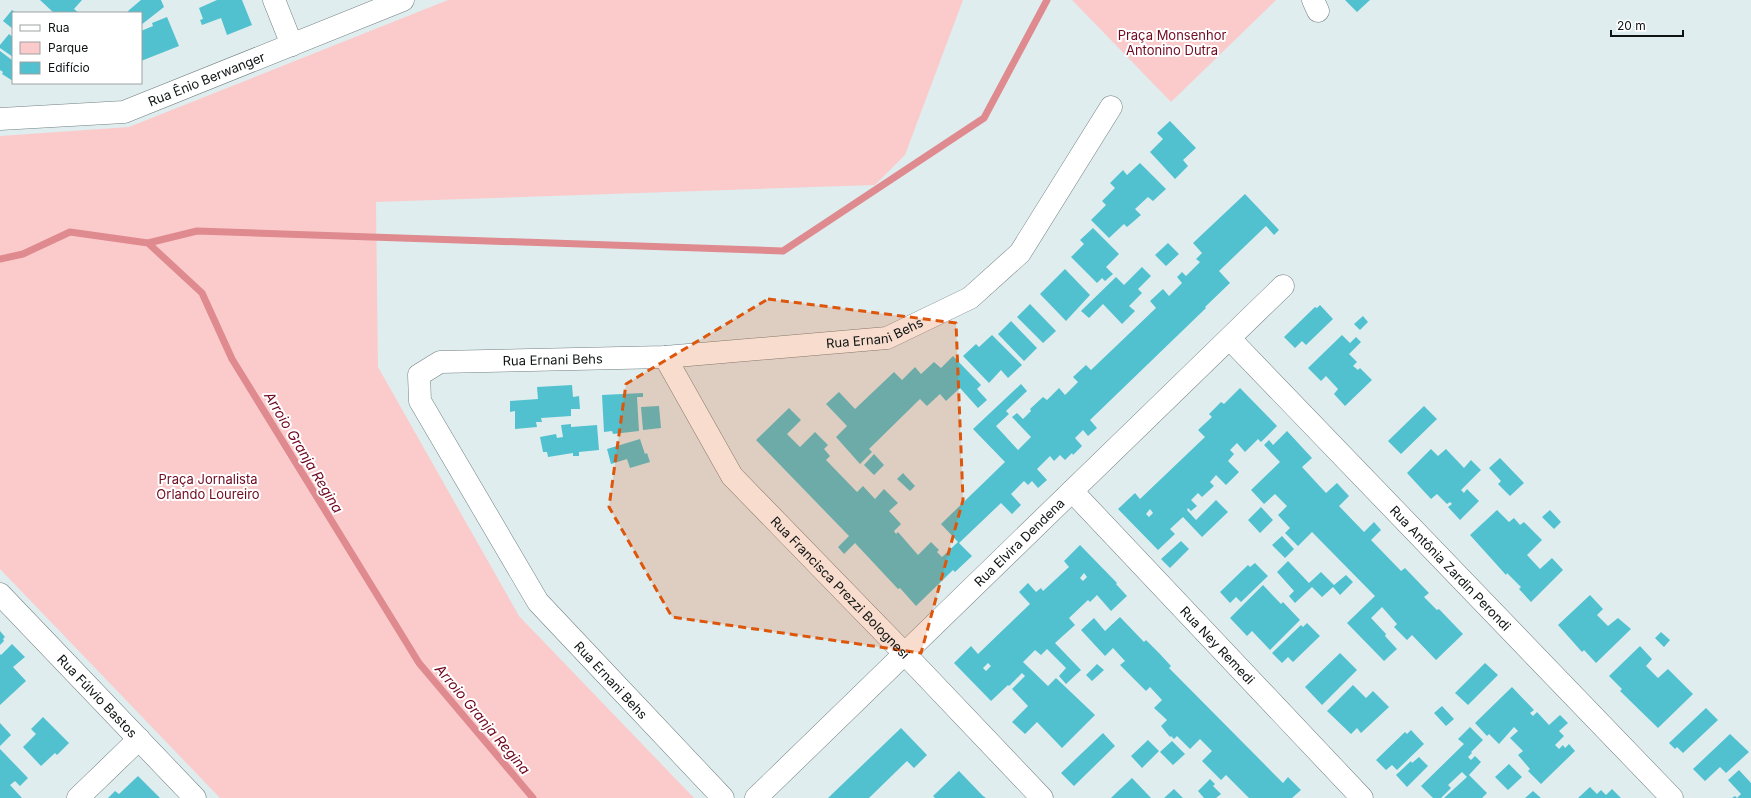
<svg xmlns="http://www.w3.org/2000/svg" width="1751" height="798" font-family="Inter,sans-serif">
	<style>
		.green { fill: #fbcbcc }
		.lines { fill: none; stroke-linecap: round; stroke-linejoin: round }
		.stream { stroke: #de8a8e; stroke-width: 7 }
		.building { fill: #51c1cf; fill-rule: evenodd }
		.minor-casing { stroke: #738082; stroke-width: 23 }
		.minor { stroke: #fff; stroke-width: 22 }
		.marked { fill: #dd560c; fill-opacity: 0.2; stroke: #dd560c; stroke-width: 3; stroke-dasharray: 8 5; stroke-linejoin: round }
		.labels { text-anchor: middle; dominant-baseline: central; stroke-width: 4; stroke-linejoin: round; paint-order: stroke }
		.park-label { font-size: 13px; fill: #700a20; stroke: #fff }
		.street-label { font-size: 13px; fill: #0e1313; stroke: #fff }
		.water-label { font-size: 14px; font-style: italic; fill: #6f071f; stroke: #fff }
	</style>
	<rect width="100%" height="100%" fill="#dfedef"/>
	<!-- green -->
	<path class="green" d="M448 0H963L905 155 875 185 376 202 378 367 519 616 694 798H220L0 569V136L129 127Z
		M1072 0H1276L1171 102Z"/>
	<g class="lines">
		<!-- stream -->
		<path class="stream" d="M148 243 197 231 783 251 984 118 1047 0
			M0 259 23 254 70 232 148 243 202 293 232 359 419 663 533 798"/>
	</g>
	<!-- building -->
	<path class="building" d="M40 0H82L74 9 79 13H54Z
		M141 0H161L164 7 141 25V13H129L128 11Z
		M217 0H242L252 25 227 35 221 18 202 25 200 20 203 19 199 8Z
		M1345 0H1370L1357 12Z
		M12 10 16 13H13V29L3 21Z
		M167 17 179 46 141 61V31L153 26 152 23Z
		M9 34 13 37V57L0 48V45Z
		M0 51 12 60 13 58V81L2 74 3 72 0 70Z
		M1170 121 1196 148 1183 160 1188 166 1175 179 1150 152 1163 139 1157 133Z
		M1140 163 1166 189 1153 201 1148 197 1135 209 1141 215 1127 227 1124 224 1109 238 1091 220 1106 205 1102 201 1115 188 1110 183 1123 170 1127 175Z
		M1245 194 1279 230 1274 235 1266 226 1219 271 1230 283 1205 307 1206 308 1090 420 1097 428 1088 436 1083 430 1075 438 1082 446 1073 455 1072 453 1065 460 1060 455 1054 461 1050 456 1037 469 1047 480 1038 488 1032 481 1028 485 1024 481 1011 494 1021 505 1012 514 1001 503 959 543 972 556 955 572 953 570 916 606 900 588 898 589 855 543 844 554 838 547 849 536 756 440 789 408 801 420 787 434 800 447 815 432 828 445 824 449 830 456 826 460 857 492 863 486 875 499 884 489 898 503 889 511 901 524 894 531 896 534 898 532 918 555 931 542 939 550 937 552 942 557 958 542 941 524 1005 462 973 429 1021 384 1027 391 1006 411 1009 414 996 426 1018 450 1031 437 1012 417 1017 413 1023 419 1031 411 1030 409 1043 397 1047 400 1059 388 1065 395 1078 382 1073 377 1086 365 1091 370 1156 308 1150 301 1163 289 1169 296 1182 283 1177 277 1182 272 1186 276 1200 262 1196 259 1202 253 1193 243Z
		M1093 228 1119 254 1106 267 1113 274 1105 281 1102 278 1097 283 1071 257 1084 244 1080 240Z
		M1168 243 1179 254 1166 266 1155 255Z
		M1142 267 1151 276 1138 289 1142 293 1129 306 1135 311 1122 324 1103 304 1089 318 1081 311 1116 277 1124 285Z
		M1065 269 1090 295 1066 321 1040 294Z
		M1030 304 1056 331 1043 343 1017 317Z
		M1320 305 1333 319 1306 345 1302 341 1295 348 1284 337 1315 307 1317 308Z
		M1363 316 1368 322 1360 330 1354 324Z
		M1011 321 1037 348 1024 361 998 334Z
		M992 335 1022 365 1008 378 1001 370 989 383 963 356 976 344 979 347Z
		M1342 335 1350 343 1356 337 1361 342 1349 354 1357 362 1353 366 1358 370 1360 368 1372 380 1345 406 1334 394 1338 389 1326 376 1321 381 1308 368Z
		M953 356 981 385 977 389 987 400 978 408 960 388 946 401 940 394 927 406 920 399 869 449 872 452 860 464 836 437 847 426 826 404 839 392 855 409 894 372 902 380 915 367 921 374 934 362 941 368Z
		M572 385 573 397 579 396 580 409H571V416L541 418 542 422H536L537 427 515 429V411L510 412V401L538 399 537 387Z
		M1240 388 1277 426 1261 442 1258 439 1245 452 1237 443 1230 450 1234 454 1228 461 1239 472 1226 485 1216 475 1210 482 1214 486 1202 497 1198 493 1191 500 1197 506 1191 511 1188 508 1187 510 1196 520 1216 500 1228 512 1202 537 1183 517 1170 529 1175 534 1158 550 1118 509 1135 493 1140 499 1205 437 1198 430 1212 417 1209 414 1221 402 1224 404ZM1150 509 1153 513 1149 517 1146 514Z
		M643 393V397H637L639 431 613 434 612 431 604 432 602 395Z
		M659 406 661 428 643 430 641 407Z
		M1424 406 1437 419 1401 454 1388 441Z
		M571 424V427L597 425 599 450 579 452V456H573V453L548 457 547 452H543L540 437 556 434 557 438 563 437 561 425Z
		M1287 431 1312 458 1302 467 1326 493 1337 483 1349 496 1339 506 1364 532 1374 522 1381 530 1371 540 1401 571 1405 568 1429 593 1424 597 1437 610 1439 609 1463 634 1436 660 1412 635 1407 640 1394 627 1397 624 1382 607 1371 618 1386 634 1385 636 1397 649 1384 661 1347 623 1375 596 1312 532 1298 546 1285 533 1290 528 1278 515 1287 506 1275 494 1264 504 1251 490 1280 462 1264 445 1269 440 1273 445Z
		M640 439 645 454 647 453 650 462 630 468 627 459 611 464 607 449Z
		M1431 449 1438 456 1446 449 1464 468 1471 460 1481 470 1461 490 1464 493 1467 489 1479 501 1460 520 1448 507 1452 504 1450 502 1447 504 1437 494 1431 499 1407 473Z
		M874 454 884 465 874 475 864 465Z
		M1500 458 1524 483 1510 496 1498 484 1501 481 1489 468Z
		M903 473 915 486 910 491 897 479Z
		M1261 507 1273 520 1260 533 1248 520Z
		M1497 510 1509 522 1514 518 1520 525 1524 522 1542 540 1527 555 1540 569 1552 558 1563 570 1531 602 1519 589 1521 587 1507 573 1506 575 1470 535Z
		M1550 510 1561 522 1554 529 1542 517Z
		M1282 536 1294 549 1285 558 1272 545Z
		M1181 541 1189 549 1170 568 1161 559Z
		M1080 545 1117 583 1116 584 1127 596 1111 611 1097 595 1090 602 1088 600 1069 618 1075 625 1055 643 1081 670 1066 684 1059 676 1066 668 1047 649 1041 655 1035 650 1023 662 1048 686 1056 678 1095 715 1062 748 1037 722 1025 734 1012 722 1028 706 1012 689 1025 676 1022 673 1009 686 1008 685 991 701 954 663 971 646 978 654 1030 604 1019 592 1028 583 1036 592 1041 588 1043 591 1069 567 1064 561ZM1084 573 1087 577 1083 581 1080 578ZM988 663 991 666 986 671 983 668Z
		M1288 561 1309 583 1321 572 1334 585 1346 575 1353 582 1340 595 1333 587 1322 597 1312 587 1295 603 1289 596 1294 591 1277 572Z
		M1255 563 1268 576 1241 602 1236 597 1230 603 1220 592 1248 565 1250 567Z
		M1263 585 1281 604 1283 602 1300 620 1270 650 1252 631 1247 636 1230 618Z
		M1590 595 1603 609 1597 615 1608 626 1618 618 1631 629 1596 663 1584 650 1582 652 1558 625Z
		M1120 617 1144 642 1146 640 1159 653 1171 666 1169 668 1283 783 1288 777 1301 790 1292 798H1249L1226 775 1221 780 1202 761 1212 751 1200 739 1190 749 1177 736 1174 739 1171 736 1170 737 1161 726 1167 720 1154 708 1162 700 1150 687 1146 691 1120 665 1125 661 1113 648 1105 656 1081 630 1094 618 1105 631Z
		M1307 623 1320 636 1293 662 1288 657 1282 663 1272 653 1301 625 1303 627Z
		M0 631 5 637 3 639 4 641 0 645Z
		M1661 632 1670 640 1664 647 1655 638Z
		M12 644 25 657 13 667 26 681 0 705V654L1 655Z
		M1640 646 1652 659 1646 666 1658 678 1668 669 1693 694 1658 728 1620 691 1622 689 1609 676Z
		M1340 653 1357 670 1322 705 1305 687Z
		M1485 663 1498 675 1468 705 1455 693Z
		M1097 664 1104 670 1092 681 1086 675Z
		M1353 685 1366 698 1373 691 1389 707 1361 733 1357 728 1351 734 1327 711Z
		M1512 687 1534 710 1530 713 1533 716 1537 712 1549 725 1560 715 1568 723 1559 731 1564 736 1555 745 1559 749 1563 745 1565 748 1569 744 1575 751 1541 784 1528 771 1530 769 1518 755 1523 751 1510 738 1518 731 1514 727 1499 744 1489 734 1487 736 1475 723Z
		M1442 706 1454 719 1446 726 1434 713Z
		M1706 708 1718 720 1683 753 1677 747 1675 749 1669 743Z
		M43 717 69 743 57 755 55 753 41 766 23 747 36 734 31 729Z
		M0 723 11 735 0 746Z
		M1470 727 1483 740 1471 752 1472 753 1468 757 1471 760 1475 756 1481 762 1469 775 1487 793 1482 798H1444L1467 777 1462 772 1448 785 1451 788 1441 798H1433L1421 786 1464 744 1458 739Z
		M901 728 927 755 914 768 907 761 869 798H828Z
		M1411 730 1424 744 1397 770 1392 765 1386 770 1376 760 1405 732 1407 734Z
		M1103 733 1115 746 1074 786 1061 773Z
		M1730 734 1749 752 1726 773 1720 767 1705 781 1693 769Z
		M1148 740 1159 751 1142 768 1131 756Z
		M1172 741 1185 754 1173 765 1160 752Z
		M0 749 28 778 20 786 15 781 10 785 22 798H0Z
		M1419 757 1428 766 1407 787 1396 775 1411 761 1412 763Z
		M1509 764 1522 777 1508 790 1495 777Z
		M1739 770 1751 783V798H1732L1735 796 1737 798 1741 794 1728 780Z
		M959 771 983 796 986 798H935L933 796Z
		M138 776 160 798H108L115 791 119 794Z
		M1132 778 1151 798H1111L1115 794Z
		M1210 779 1215 784 1213 786 1221 794 1216 798H1204L1198 791Z
		M1590 787 1597 794 1601 790 1606 795 1612 789 1621 798H1578Z
		M1174 789 1183 798H1164Z
		M1533 791 1541 798H1525Z"/>
	<g class="lines">
		<!-- minor casing -->
		<g class="minor-casing">
			<g id="minor">
				<path d="M274 0 292 45"/>
				<path d="M1313 0 1318 11"/>
				<path id="s1" d="M0 119 124 112 403 0"/>
				<path id="s2" d="M1230 339 1672 798"/>
				<path id="s3" d="M665 357 732 476 905 654 1042 798"/>
				<path id="s4" d="M1072 491 1362 798"/>
				<path id="s5" d="M0 594 195 798"/>
				<path d="M78 798 139 739"/>
				<path id="s6" d="M723 798 538 602 420 401 419 375 440 362 665 357 887 338 970 298 1020 253 1111 107"/>
				<path id="s7" d="M756 798 1283 286"/>
			</g>
		</g>
		<!-- minor -->
		<use href="#minor" class="minor"/>
	</g>
	<!-- marked area -->
	<path class="marked" d="M768 299 956 323 963 500 921 653 672 617 609 507 626 384Z"/>
	<g class="labels">
		<!-- park labels -->
		<g class="park-label">
			<text x="1172" y="35">Praça Monsenhor<tspan x="1172" dy="15">Antonino Dutra</tspan></text>
			<text x="208" y="479">Praça Jornalista<tspan x="208" dy="15">Orlando Loureiro</tspan></text>
		</g>
		<!-- street labels -->
		<g class="street-label">
			<text stroke="none"><textPath href="#s1" startOffset="213">Rua Ênio Berwanger</textPath></text>
			<text stroke="none"><textPath href="#s6" startOffset="990">Rua Ernani Behs</textPath></text>
			<text stroke="none"><textPath href="#s6" startOffset="666">Rua Ernani Behs</textPath></text>
			<text stroke="none"><textPath href="#s7" startOffset="367">Rua Elvira Dendena</textPath></text>
			<text stroke="none"><textPath href="#s2" startOffset="318">Rua Antônia Zardin Perondi</textPath></text>
			<text stroke="none"><textPath href="#s3" startOffset="292">Rua Francisca Prezzi Bolognesi</textPath></text>
			<text stroke="none"><textPath href="#s4" startOffset="212">Rua Ney Remedi</textPath></text>
			<text transform="translate(611 680) rotate(47)">Rua Ernani Behs</text>
			<text stroke="none"><textPath href="#s5" startOffset="141">Rua Fúlvio Bastos</textPath></text>
		</g>
		<!-- water labels -->
		<g class="water-label">
			<text transform="translate(304 452) rotate(59)">Arroio Granja Regina</text>
			<text transform="translate(483 719) rotate(50)">Arroio Granja Regina</text>
		</g>
	</g>
	<!-- legend -->
	<rect x="12" y="12" width="130" height="72" fill="#ffffff" stroke="#9fa1a1"/>
	<rect x="20" y="25" width="20" height="6" fill="#ffffff" stroke="#9fa1a1"/>
	<text x="48" y="32" font-size="12" fill="#0e1313">Rua</text>
	<rect x="20" y="42" width="20" height="12" fill="#fbcbcc" stroke="#9fa1a1"/>
	<text x="48" y="52" font-size="12" fill="#0e1313">Parque</text>
	<rect x="20" y="62" width="20" height="12" fill="#51c1cf" stroke="#9fa1a1"/>
	<text x="48" y="72" font-size="12" fill="#0e1313">Edifício</text>
	<!-- scale -->
	<path d="M1611 30v6h72v-6" fill="none" stroke="#0e1313" stroke-width="2"/>
	<text x="1617" y="30" font-size="12" fill="#0e1313" stroke="#ffffff" stroke-width="3" paint-order="stroke">20 m</text>
</svg>
